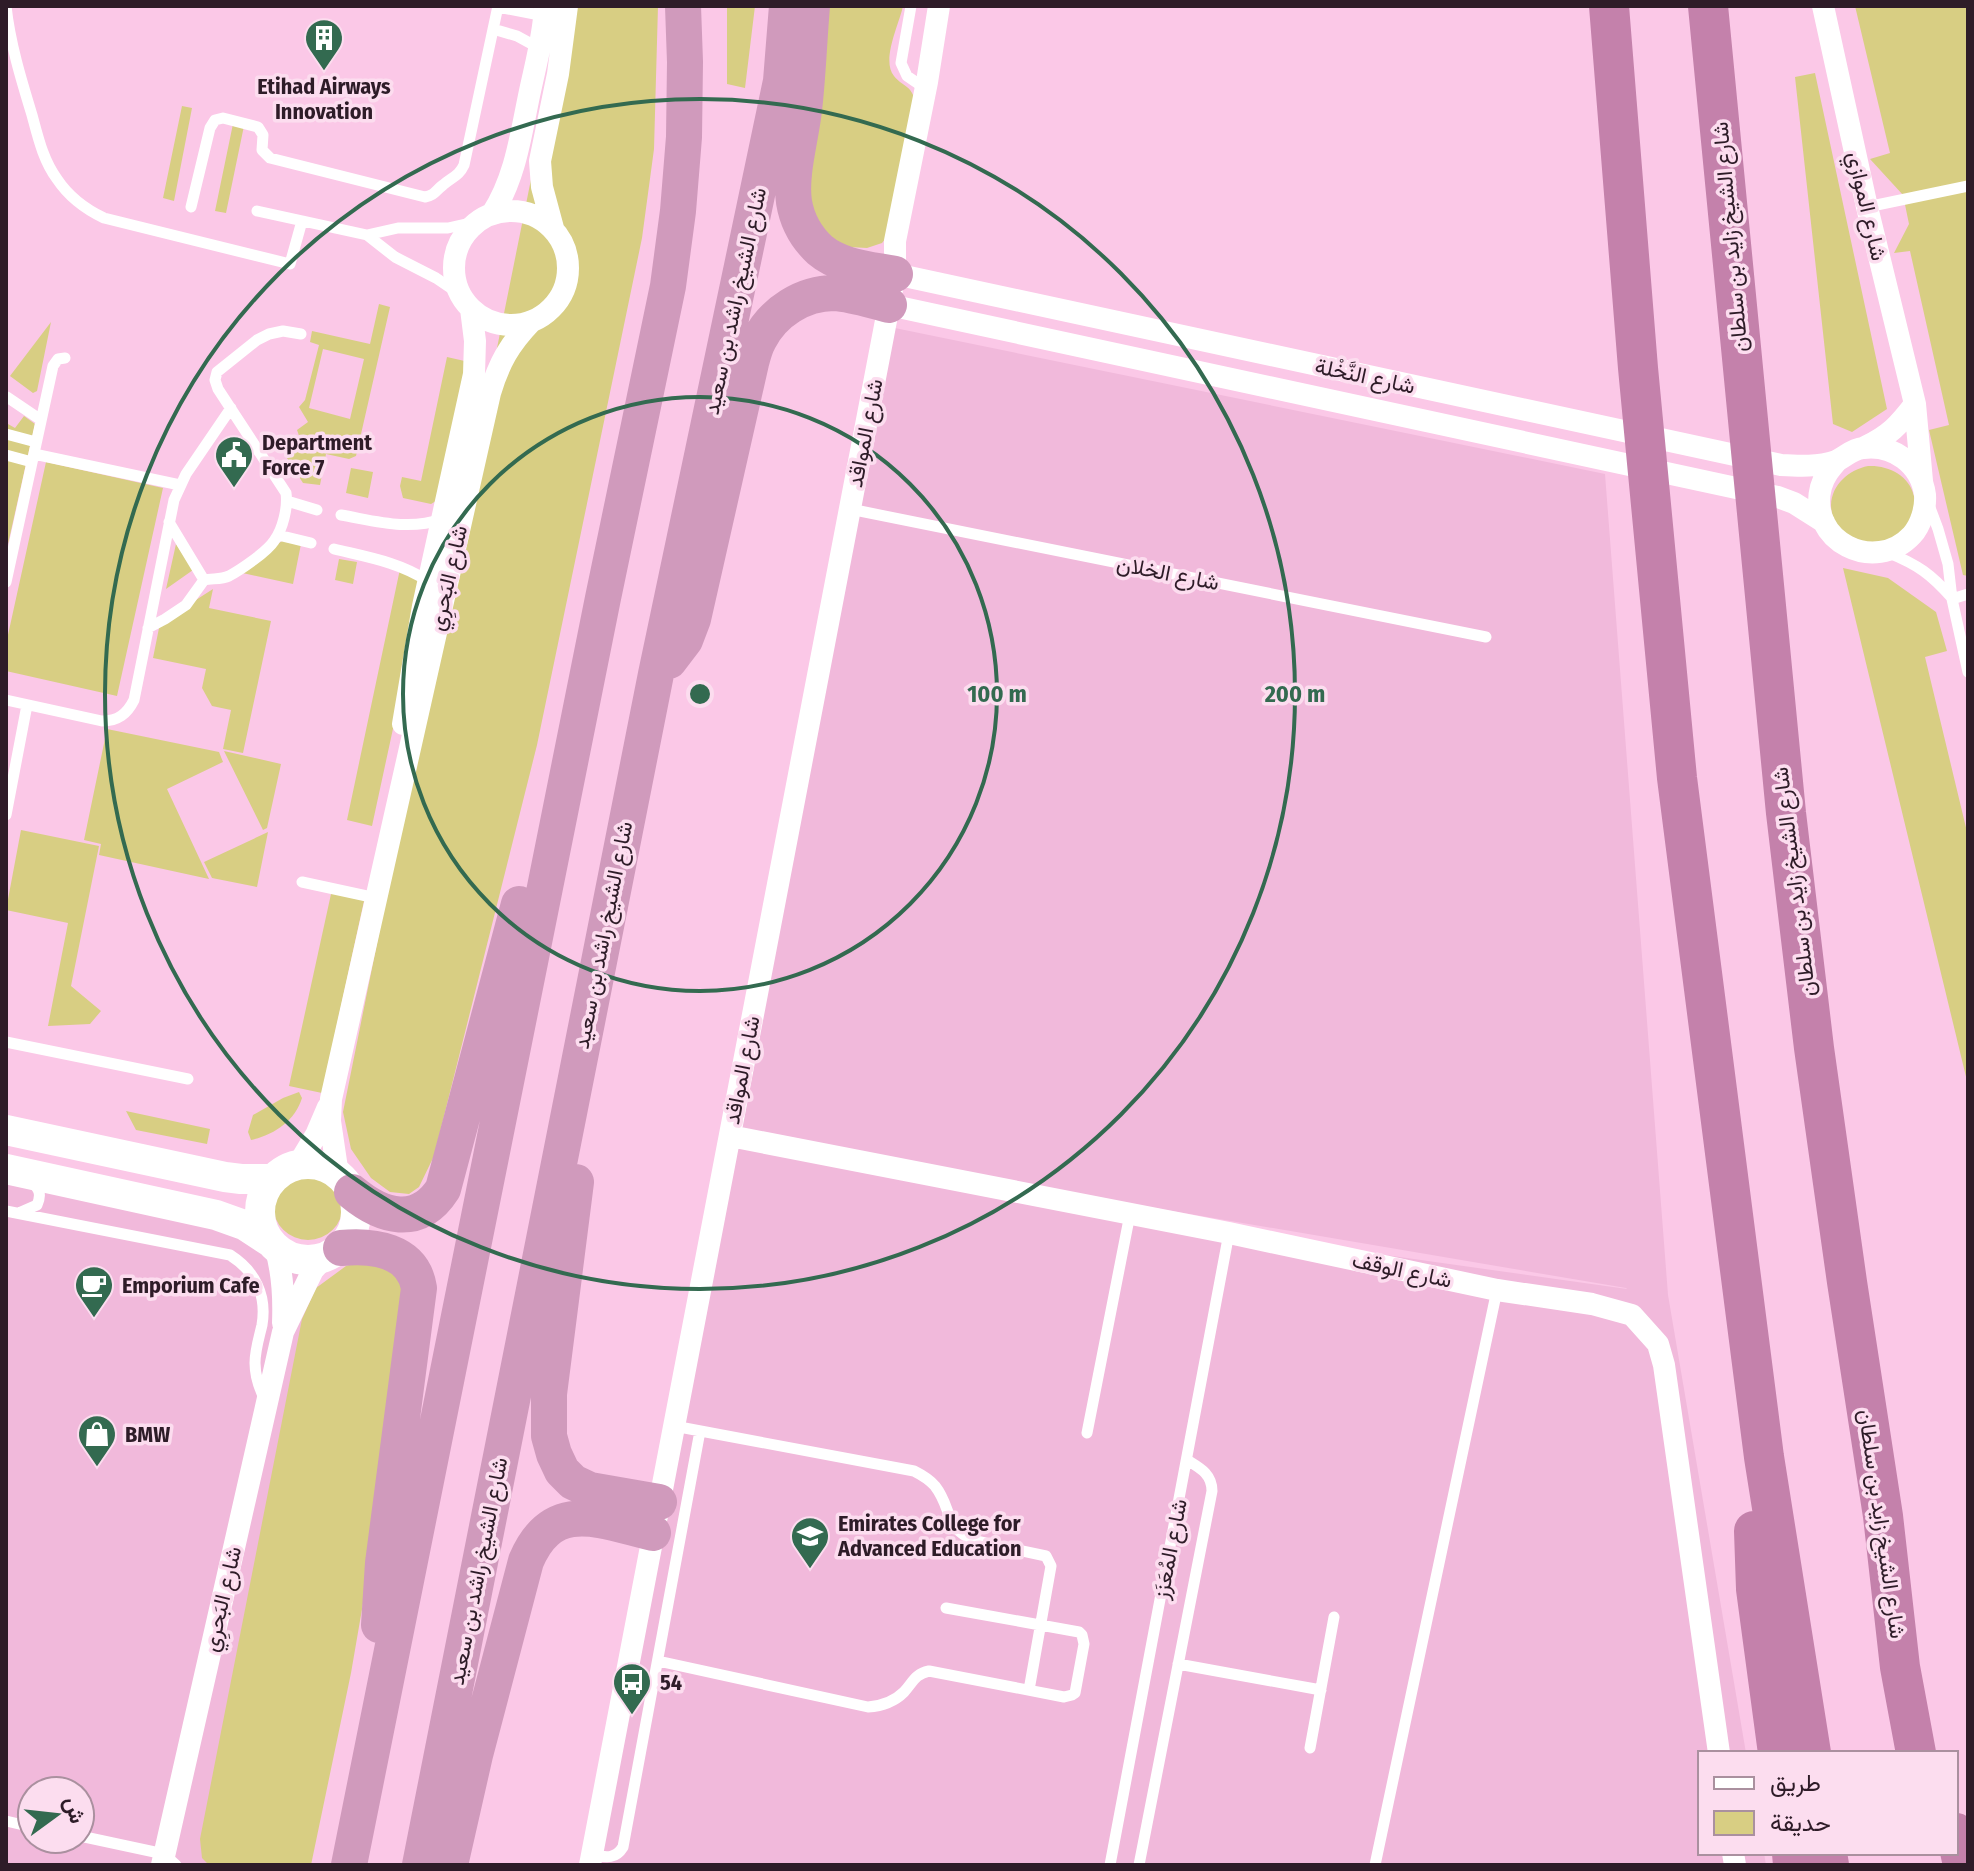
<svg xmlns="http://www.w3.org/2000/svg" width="1974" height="1871" font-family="'Fira Sans Condensed',Vazirmatn,sans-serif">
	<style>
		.built { fill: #f1b9db; fill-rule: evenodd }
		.green { fill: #d8ce83; fill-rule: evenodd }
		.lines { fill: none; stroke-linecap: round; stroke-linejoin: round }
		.service { stroke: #fff; stroke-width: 11 }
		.minor { stroke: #fff; stroke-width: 22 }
		.secondary { stroke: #fff; stroke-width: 30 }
		.trunk { stroke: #d09abc; stroke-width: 36 }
		.motorway { stroke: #c481ab; stroke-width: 40 }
		.ring { fill: none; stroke: #336a50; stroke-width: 4 }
		.labels { text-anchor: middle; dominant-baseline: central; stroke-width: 7; stroke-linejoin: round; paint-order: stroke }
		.poi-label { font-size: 22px; font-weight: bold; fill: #2e1c28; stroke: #fcddef; text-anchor: start }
		.street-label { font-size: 22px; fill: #2e1c28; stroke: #fcddef }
		.centre { fill: #336a50; stroke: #fcddef; stroke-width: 4 }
		.ring-label { font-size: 24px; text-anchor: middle; font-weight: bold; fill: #336a50; stroke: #fcddef; stroke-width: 7; stroke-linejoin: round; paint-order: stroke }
	</style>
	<rect width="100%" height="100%" fill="#fbc8e7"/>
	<!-- built -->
	<path class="built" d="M885 326 1605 474 1668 1295 1746 1753H1700V1853H1764L1766 1865H590ZM778 1144 1626 1288 1627 1289 1229 1233Z
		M6 1182 219 1226 332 1295 263 1865H6ZM32 1791H80V1839H32Z"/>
	<!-- green -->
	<path class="green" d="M561 6H658L654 149 642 238 537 745 434 1156 419 1187 409 1194 390 1192 371 1178 351 1149 343 1112 548 95Z
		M727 6H755L745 88 727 84Z
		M825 6H903C899 25 881 60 894 76 903 87 910 84 915 100L889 234 882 243 867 248 849 247 834 240 810 213 806 156Z
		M1855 6H1968V576L1963 575 1929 430 1949 425 1910 251 1894 253 1909 224 1903 195 1870 159 1890 153Z
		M1815 73 1887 409 1852 432 1833 424 1795 77Z
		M182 106 192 108 174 201 163 198Z
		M234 119 245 121 226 213 215 211Z
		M379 304 390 307 356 456 349 459 326 454 320 485 303 483 285 455 302 444 297 430 308 422 299 407 305 400 319 345 310 342 312 331 370 344ZM323 349 364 359 350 419 309 408Z
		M51 322 37 391 33 393 10 376Z
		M447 357 469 362 441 498 431 504 403 498 400 486 402 477 421 481Z
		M24 416 35 424 6 553V427L8 424 15 428Z
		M46 462 163 488 117 696 6 671V644Z
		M1868 466C1888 465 1909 475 1914 496 1916 504 1914 514 1914 522L1881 550 1837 530C1834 522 1831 513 1831 505 1832 484 1849 470 1868 466Z
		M351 468 373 472 368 498 346 493Z
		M289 536 302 539 293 584 238 572Z
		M176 544 193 570 166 589Z
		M339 559 357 562 353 584 335 580Z
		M1843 568 1888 578 1936 612 1947 651 1925 657 1968 836V1085Z
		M400 569 424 585 372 826 347 820Z
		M213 589 209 608 271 621 243 753 223 749 231 710 212 706 202 688 206 669 153 658 160 623Z
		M107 729 219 752 223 762 167 789 209 879 99 855 101 844 84 840Z
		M224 751 281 764 267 828 263 830Z
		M21 830 99 846 71 986 101 1011 90 1024 48 1026 68 923 6 910Z
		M268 832 257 887 212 878 204 862Z
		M357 891 364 901 322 1093 289 1086 331 894Z
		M299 1092 302 1098C295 1121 274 1135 251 1140L248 1132 253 1115 283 1098Z
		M126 1111 210 1129 207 1144 136 1130Z
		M273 1205a35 35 0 1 1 70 0a35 35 0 1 1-70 0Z
		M375 1256 400 1267 406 1290 376 1528 351 1673 311 1865H209L202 1858 200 1839 302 1319 316 1288 346 1266Z"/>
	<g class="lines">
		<!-- service -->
		<path class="service" d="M6 6C10 43 21 79 32 115 38 137 43 160 57 179 69 197 85 209 104 218L290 264 302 221
			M911 6 901 63 907 76 926 89
			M498 7 545 16
			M493 29 517 36 539 48
			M191 207 210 128 215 120 223 118 258 127 263 135 262 150 270 158 425 197C435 195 435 191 443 185 452 177 459 176 464 165L498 6
			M1867 207 1968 186
			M257 211 367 235 398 228H448L479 221
			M367 235 395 257 436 278 461 295
			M7 397 41 420
			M6 434 36 442
			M34 454 180 485
			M6 455 32 462
			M287 501 317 510
			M1929 505 1938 529 1948 564 1952 599 1968 672
			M850 509 1486 637
			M341 515C376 521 408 531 442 519
			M169 522 204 580
			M278 535 311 543
			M334 549C367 557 399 562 428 581
			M1889 553C1918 565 1931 574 1952 598
			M6 582 53 366 58 359 65 358
			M1952 599 1968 594
			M148 628 165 619 186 605 204 580C212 578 221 580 229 576 240 570 267 552 274 541 283 529 288 507 286 493L218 389 215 380 217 372 257 340 269 334 283 331 301 334
			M6 700 102 721C118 721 127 714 134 700L174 500 186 474 231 408
			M6 815 27 705
			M302 882 376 898
			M6 1042 188 1079
			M6 1211 230 1255C255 1271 267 1295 262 1325 259 1338 255 1350 255 1363 255 1376 259 1388 265 1400
			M21 1212 37 1205C42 1194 39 1189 31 1180
			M674 1426 914 1471C922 1475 929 1479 935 1486 953 1509 943 1528 976 1541L1046 1556 1051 1566 1029 1690
			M1087 1433 1130 1214
			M658 1661 868 1707C882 1706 894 1702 904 1692 913 1682 915 1674 929 1671L1064 1697 1072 1695 1075 1693 1084 1644 1082 1635 1079 1632 946 1608
			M1178 1664 1321 1690
			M1310 1748 1334 1617
			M6 1821 32 1827
			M80 1836 164 1854 176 1865
			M592 1855C605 1857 615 1860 623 1847L700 1431
			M1110 1865 1229 1233
			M1139 1865 1212 1491C1212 1474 1200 1468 1187 1460
			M1375 1865 1497 1290"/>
		<!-- minor -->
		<path class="minor" d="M1823 6 1867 207 1915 404 1922 481
			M454 268a57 57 0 1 1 114 0a57 57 0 1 1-114 0Z
			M492 214C516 177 521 133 530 91 536 63 544 34 545 6
			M553 228 542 187 540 161 558 74 567 6
			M895 274 1781 465C1798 466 1819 467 1836 461 1845 457 1852 449 1863 448 1893 444 1921 464 1925 495 1926 508 1921 525 1912 535 1875 575 1807 541 1821 487 1824 476 1830 469 1837 461
			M889 305 1778 497 1794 503 1824 522
			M1865 447C1889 436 1899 425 1915 404
			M403 724 423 606 474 374 475 341 471 309
			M730 1136 1229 1233 1497 1290 1592 1304 1632 1315 1658 1344 1664 1365 1719 1753
			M298 1165 316 1135 328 1107
			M338 1175 330 1121 331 1099 490 393C499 363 509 345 531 322
			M275 1247C283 1272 284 1297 283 1323
			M1733 1853 1735 1865
			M162 1865 283 1332 313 1270 325 1257
			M590 1865 889 305 895 274V241L927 82 939 6"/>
		<!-- secondary -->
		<path class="secondary" d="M6 1130 225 1177 241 1179H273
			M260 1212a48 48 0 1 1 96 0a48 48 0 1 1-96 0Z
			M6 1169 216 1215 244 1225 270 1242"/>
		<!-- trunk -->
		<path class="trunk" d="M812 6C809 41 808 76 804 110 801 138 790 174 794 202 797 220 806 237 820 250 840 267 869 269 895 274
			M669 661 685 640 693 619 751 363C753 355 755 347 759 340 773 312 803 293 834 293 853 294 872 301 889 305
			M576 1182 549 1394V1436L554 1454 562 1471 573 1482 590 1490 659 1502
			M352 1192C382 1217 418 1228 443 1189L519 904
			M341 1248C373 1245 413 1250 419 1288L383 1563 379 1625
			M349 1865 603 598 668 286 678 211 684 137 685 62 683 6
			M420 1865 656 674 781 81 787 6
			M450 1865 475 1755 526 1561C553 1497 601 1521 653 1533"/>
		<!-- motorway -->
		<path class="motorway" d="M1609 6 1638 368 1677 778 1764 1457 1811 1753
			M1708 6 1786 813 1814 1048 1847 1282 1883 1516 1900 1667 1916 1753
			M1754 1531 1756 1589 1778 1753
			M1956 1833 1963 1865
			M1792 1853 1793 1865
			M1827 1853 1829 1865"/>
	</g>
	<!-- distance rings -->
	<g class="ring">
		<circle cx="700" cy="694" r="297"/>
		<circle cx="700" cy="694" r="595"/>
	</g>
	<!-- icons -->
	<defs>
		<g id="building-pin" transform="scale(2)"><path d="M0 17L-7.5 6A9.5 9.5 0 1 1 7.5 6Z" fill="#336a50" stroke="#fcddef"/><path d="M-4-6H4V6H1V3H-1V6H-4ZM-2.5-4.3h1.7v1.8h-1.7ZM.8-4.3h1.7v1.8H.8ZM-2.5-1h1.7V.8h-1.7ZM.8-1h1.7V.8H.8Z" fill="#fff"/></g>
		<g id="civic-pin" transform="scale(2)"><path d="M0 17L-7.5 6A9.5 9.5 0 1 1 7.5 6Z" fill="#336a50" stroke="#fcddef"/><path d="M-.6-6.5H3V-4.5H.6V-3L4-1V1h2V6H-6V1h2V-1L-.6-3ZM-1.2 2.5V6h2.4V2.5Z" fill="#fff"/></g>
		<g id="cafe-pin" transform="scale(2)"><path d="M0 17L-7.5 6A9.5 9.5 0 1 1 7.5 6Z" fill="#336a50" stroke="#fcddef"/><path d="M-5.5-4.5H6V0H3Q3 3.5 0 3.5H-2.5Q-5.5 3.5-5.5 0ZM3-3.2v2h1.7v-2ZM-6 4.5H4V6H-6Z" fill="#fff"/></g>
		<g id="shop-pin" transform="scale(2)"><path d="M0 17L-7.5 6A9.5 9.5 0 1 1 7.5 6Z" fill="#336a50" stroke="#fcddef"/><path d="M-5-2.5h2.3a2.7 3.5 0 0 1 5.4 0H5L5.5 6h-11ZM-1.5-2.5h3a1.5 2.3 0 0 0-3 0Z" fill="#fff"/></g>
		<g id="school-pin" transform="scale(2)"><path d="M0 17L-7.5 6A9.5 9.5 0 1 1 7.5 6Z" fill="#336a50" stroke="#fcddef"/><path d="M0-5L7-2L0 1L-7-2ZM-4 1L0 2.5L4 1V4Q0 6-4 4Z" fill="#fff"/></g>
		<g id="bus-pin" transform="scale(2)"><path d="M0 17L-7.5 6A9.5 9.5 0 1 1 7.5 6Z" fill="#336a50" stroke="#fcddef"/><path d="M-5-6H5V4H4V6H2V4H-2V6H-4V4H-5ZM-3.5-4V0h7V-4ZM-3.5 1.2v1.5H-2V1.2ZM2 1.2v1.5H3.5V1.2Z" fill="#fff"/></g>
	</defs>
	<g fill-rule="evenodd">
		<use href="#building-pin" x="324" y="38"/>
		<use href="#civic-pin" x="234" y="455"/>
		<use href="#cafe-pin" x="94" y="1285"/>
		<use href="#shop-pin" x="97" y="1434"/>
		<use href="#school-pin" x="810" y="1536"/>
		<use href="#bus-pin" x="632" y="1682"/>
	</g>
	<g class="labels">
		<!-- poi labels -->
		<g class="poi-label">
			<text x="324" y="86" text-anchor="middle">Etihad Airways<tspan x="324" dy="25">Innovation</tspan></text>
			<text x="262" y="442">Department<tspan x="262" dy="25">Force 7</tspan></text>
			<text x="122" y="1285">Emporium Cafe</text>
			<text x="125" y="1434">BMW</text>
			<text x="838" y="1523">Emirates College for<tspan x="838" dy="25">Advanced Education</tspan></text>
			<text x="660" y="1682">54</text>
		</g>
		<!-- street labels -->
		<g class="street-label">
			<text transform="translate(1867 206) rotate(77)">شارع الموازي</text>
			<text transform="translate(1730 237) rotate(-95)">شارع الشيخ زايد بن سلطان</text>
			<text transform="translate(735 301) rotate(-78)">شارع الشيخ راشد بن سعيد</text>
			<text transform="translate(1365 376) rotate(12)">شارع النَّخْلة</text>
			<text transform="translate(865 433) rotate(-79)">شارع المواقد</text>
			<text transform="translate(1168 573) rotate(11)">شارع الخلان</text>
			<text transform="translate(448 578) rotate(-77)">شارع البَحرِي</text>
			<text transform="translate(1794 882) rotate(-97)">شارع الشيخ زايد بن سلطان</text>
			<text transform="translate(603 935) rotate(-79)">شارع الشيخ راشد بن سعيد</text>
			<text transform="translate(742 1070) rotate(-79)">شارع المواقد</text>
			<text transform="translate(1402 1270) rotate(12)">شارع الوقف</text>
			<text transform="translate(1882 1524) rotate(82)">شارع الشيخ زايد بن سلطان</text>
			<text transform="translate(1170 1549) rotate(-79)">شارع المُعَزَز</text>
			<text transform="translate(478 1571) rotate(-79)">شارع الشيخ راشد بن سعيد</text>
			<text transform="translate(222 1599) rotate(-77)">شارع البَحرِي</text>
		</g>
	</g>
	<circle cx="700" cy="694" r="12" class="centre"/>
	<g class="ring-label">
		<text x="997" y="702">100 m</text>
		<text x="1295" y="702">200 m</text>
	</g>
	<!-- border -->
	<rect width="1974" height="1871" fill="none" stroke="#2e1c28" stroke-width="16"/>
	<!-- legend -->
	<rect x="1698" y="1751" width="260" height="104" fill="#fcddef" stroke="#aa909f" stroke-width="2"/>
	<rect x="1714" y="1777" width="40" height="12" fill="#ffffff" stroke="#aa909f" stroke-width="2"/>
	<text x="1770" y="1791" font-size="24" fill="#2e1c28">طريق</text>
	<rect x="1714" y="1811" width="40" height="24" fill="#d8ce83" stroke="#aa909f" stroke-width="2"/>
	<text x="1770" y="1831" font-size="24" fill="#2e1c28">حديقة</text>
	<!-- north arrow -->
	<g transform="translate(56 1815) rotate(75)"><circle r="38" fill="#fcddef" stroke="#aa909f" stroke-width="2"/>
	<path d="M0-6L14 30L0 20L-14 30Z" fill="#336a50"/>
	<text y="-12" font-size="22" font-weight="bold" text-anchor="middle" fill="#2e1c28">ش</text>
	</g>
</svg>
